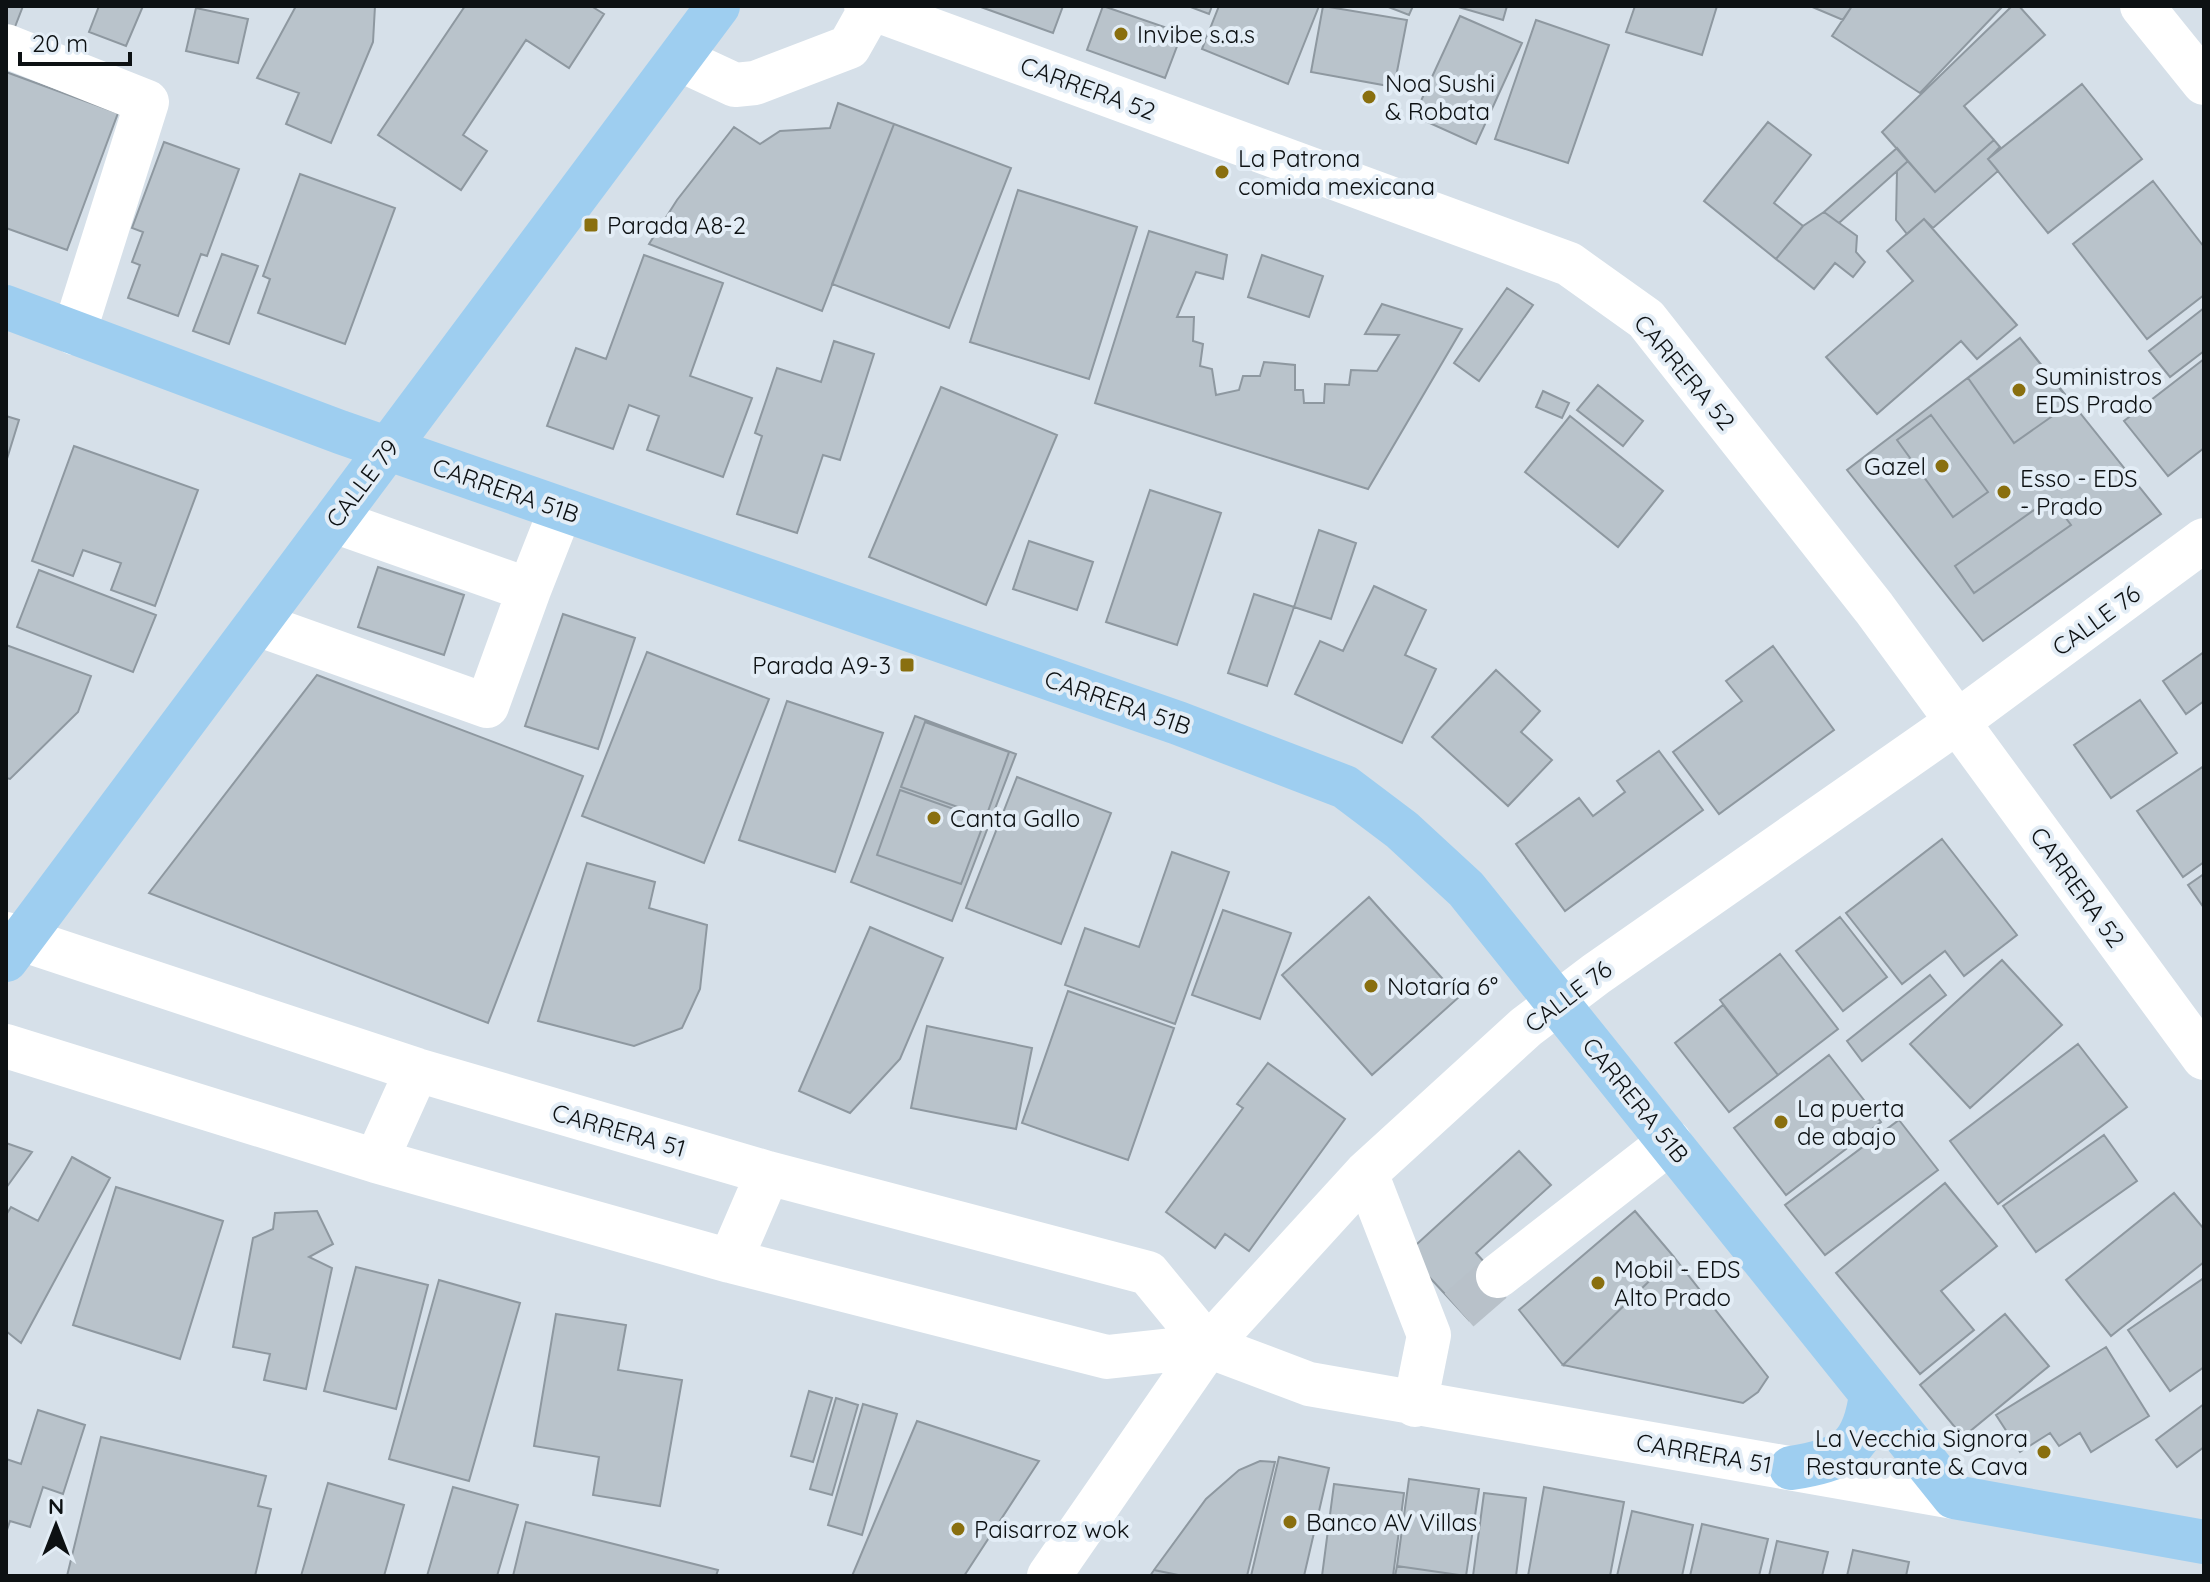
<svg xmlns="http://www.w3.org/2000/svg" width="2210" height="1582" font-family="Quicksand,sans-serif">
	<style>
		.building { fill: #b9c3cb; stroke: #8e98a0; stroke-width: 2 }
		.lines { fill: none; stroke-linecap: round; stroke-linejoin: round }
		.minor-tunnel { stroke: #b8c1c9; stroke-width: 44; stroke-dasharray: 44 22; stroke-linecap: butt }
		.minor { stroke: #fff; stroke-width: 44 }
		.major { stroke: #9ecef0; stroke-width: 44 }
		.poi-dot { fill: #896f0f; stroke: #e3edf6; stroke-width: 3 }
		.labels { text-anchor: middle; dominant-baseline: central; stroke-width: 8; stroke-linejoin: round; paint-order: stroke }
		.poi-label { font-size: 24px; fill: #0d1113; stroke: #e3edf6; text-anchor: start }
		.street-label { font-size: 24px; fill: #0d1113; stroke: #e3edf6 }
	</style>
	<rect width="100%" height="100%" fill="#d6e0e9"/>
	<!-- building -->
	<path class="building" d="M6 6H23L13 32 6 29Z
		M99 6H143L126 46 89 32Z
		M296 6H375L373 42 331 143 286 124 299 93 257 78Z
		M465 6H591L604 14 569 68 526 40 463 135 487 151 461 190 378 135Z
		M978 6H1063L1053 33Z
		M1103 6 1182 33 1165 78 1087 50Z
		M1188 6H1212L1209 14Z
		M1219 6H1319L1288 84 1202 49Z
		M1323 6 1407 20 1394 87 1311 72Z
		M1386 6H1413L1409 15Z
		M1455 6H1507L1503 20Z
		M1635 6H1717L1702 55 1626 32Z
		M1810 6H1852L1843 20Z
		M1852 6H2003L1920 93 1832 36Z
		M2012 6H2019L2045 35 1964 106 1994 140 1935 192 1882 132Z
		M196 8 248 19 238 63 186 51Z
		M1460 16 1522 43 1476 144 1414 116Z
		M1536 20 1609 45 1568 163 1495 139Z
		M6 72 118 113 67 250 6 228Z
		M2082 84 2142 159 2048 233 1988 159Z
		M838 103 894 124 822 311 649 244 677 200 734 127 760 144 780 131 830 128Z
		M1768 122 1811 155 1774 203 1803 226 1776 259 1704 201Z
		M894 124 1011 168 949 328 832 284Z
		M1994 140 2000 147 1988 159 1998 171 1933 228 1924 219 1907 234 1896 220 1897 171 1908 161 1935 192Z
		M164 142 239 169 207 256 201 254 178 316 128 298 140 265 132 262 143 232 132 228Z
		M1897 148 1908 161 1897 171 1839 223 1824 212Z
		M300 174 395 208 345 344 258 313 270 279 263 276Z
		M2153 181 2204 247V295L2147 339 2073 244Z
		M1018 190 1137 227 1089 379 970 342Z
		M1824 212 1857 236 1856 252 1865 262 1853 277 1835 263 1814 289 1776 259 1803 226Z
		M1924 219 2017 325 1977 359 1961 341 1877 414 1826 357 1913 281 1887 251Z
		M1149 231 1227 255 1223 279 1196 272 1177 317H1194L1193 341 1203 344 1200 366 1212 369 1216 395 1239 390 1243 376H1260L1264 362 1295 365V390H1303L1304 403H1324L1325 384 1349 385 1351 370 1377 371 1399 335 1365 334 1382 304 1462 329 1368 489 1095 403Z
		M222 254 258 266 229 344 193 331Z
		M644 255 723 283 690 376 752 398 723 477 647 450 659 416 629 405 613 449 547 426 576 348 606 359Z
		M1262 255 1323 276 1309 317 1248 297Z
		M1507 288 1533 305 1479 381 1454 363Z
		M2204 308V351L2170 377 2149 351Z
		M2020 338 2161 514 1983 641 1847 470Z
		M2020 338 2071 403 2014 443 1968 378Z
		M834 341 874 354 840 460 823 455 797 533 737 514 762 436 755 433 777 368 821 382Z
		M2204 359V448L2168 476 2124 421Z
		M1598 385 1643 421 1623 446 1577 410Z
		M941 387 1057 435 986 605 869 557Z
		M1543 391 1569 403 1562 418 1536 407Z
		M1931 415 1988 492 1953 517 1897 440Z
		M6 416 19 420 6 462Z
		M1570 416 1663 491 1618 547 1525 472Z
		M74 446 198 490 155 606 111 590 121 563 83 550 73 576 32 561Z
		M1150 490 1221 513 1177 645 1106 622Z
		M2051 498 2071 525 1974 593 1955 566Z
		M1319 530 1356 543 1331 619 1294 607Z
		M1029 541 1093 562 1077 610 1013 589Z
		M378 567 464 595 444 655 358 627Z
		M39 570 156 615 133 672 17 627Z
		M1374 586 1426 610 1405 655 1436 669 1402 743 1295 694 1320 641 1343 651Z
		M1254 594 1294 607 1267 686 1228 673Z
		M563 614 635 638 598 749 525 726Z
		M6 645 91 676 78 712 10 779 6 778Z
		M1773 646 1834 730 1719 814 1673 752 1742 701 1726 681Z
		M647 652 769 699 704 863 582 816Z
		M2204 652V701L2186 714 2163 681Z
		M1496 670 1540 711 1521 732 1552 760 1508 806 1432 737Z
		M317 675 583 776 488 1023 149 893Z
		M2140 700 2177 753 2111 798 2074 745Z
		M787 701 883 733 835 872 739 840Z
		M915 716 1016 754 952 921 851 882Z
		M925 722 1009 752 986 817 901 787Z
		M1659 751 1703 810 1565 911 1516 844 1579 798 1593 816 1625 792 1617 781Z
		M2204 766V862L2183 877 2137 811Z
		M1017 777 1111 813 1061 944 966 908Z
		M900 790 985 820 961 884 877 855Z
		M1942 839 2017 935 1964 976 1945 951 1902 984 1846 913Z
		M1172 852 1229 872 1175 1024 1065 985 1085 928 1139 947Z
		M587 863 655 882 649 908 707 925 700 989 682 1028 634 1046 538 1021Z
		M2204 874V908L2188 885Z
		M1369 897 1459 997 1372 1075 1282 975Z
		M1223 910 1291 933 1260 1019 1192 995Z
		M1840 917 1887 977 1843 1011 1796 951Z
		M870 927 943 958 900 1059 850 1113 799 1091Z
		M1780 954 1838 1029 1778 1075 1720 1000Z
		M2002 960 2062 1025 1970 1108 1910 1044Z
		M1930 975 1946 995 1862 1061 1847 1041Z
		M1068 991 1174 1028 1128 1160 1022 1123Z
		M1723 1005 1778 1075 1729 1112 1675 1043Z
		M927 1026 1032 1048 1016 1129 911 1108Z
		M2078 1044 2127 1107 1998 1204 1950 1141Z
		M1829 1055 1881 1122 1786 1195 1734 1128Z
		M1268 1063 1345 1119 1249 1251 1225 1234 1215 1248 1166 1212 1243 1108 1237 1104Z
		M1899 1120 1938 1170 1825 1255 1785 1205Z
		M2104 1135 2137 1181 2036 1252 2003 1206Z
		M6 1143 32 1152 6 1188Z
		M1519 1151 1551 1185 1476 1253 1506 1286 1469 1320 1407 1253Z
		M72 1157 110 1178 21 1343 6 1331V1215L11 1207 38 1221Z
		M1945 1183 1997 1246 1941 1291 1974 1330 1920 1374 1836 1273Z
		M116 1187 223 1221 180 1359 73 1325Z
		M2174 1193 2204 1229V1262L2111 1336 2066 1280Z
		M317 1211 333 1244 309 1257 332 1268 306 1389 264 1380 270 1354 233 1347 253 1238 273 1229 275 1213Z
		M1635 1211 1674 1257 1563 1365 1519 1310Z
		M1674 1257 1768 1377 1758 1392 1743 1403 1563 1365Z
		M356 1267 428 1285 396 1409 324 1391Z
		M2204 1278V1367L2170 1391 2128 1330Z
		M439 1280 520 1303 469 1481 389 1459Z
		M556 1314 626 1325 618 1370 682 1380 660 1506 593 1495 599 1457 534 1446Z
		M2005 1314 2049 1366 1963 1437 1920 1385Z
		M2106 1347 2149 1416 2091 1452 2080 1433 2059 1446 2050 1433 2020 1452 1996 1415Z
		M809 1391 832 1398 813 1462 791 1456Z
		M836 1398 858 1405 832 1495 810 1489Z
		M863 1404 897 1414 862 1535 828 1525Z
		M2204 1404V1447L2177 1467 2156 1440Z
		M38 1410 85 1425 63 1494 43 1487 30 1527 10 1521 6 1533V1459L21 1464Z
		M917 1421 1039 1461 964 1576H852Z
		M101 1437 266 1476 258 1506 271 1509 255 1576H67Z
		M1279 1457 1329 1468 1304 1576H1251Z
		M1260 1461 1275 1462 1247 1576H1183L1154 1570 1206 1499 1239 1470Z
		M1409 1479 1479 1489 1466 1576 1397 1566Z
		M328 1483 404 1505 384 1576H301Z
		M1334 1484 1404 1493 1393 1576H1322Z
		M453 1487 518 1505 497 1576H427Z
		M1544 1487 1624 1502 1610 1576H1528Z
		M1484 1493 1526 1498 1516 1576H1473Z
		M1632 1511 1693 1525 1682 1576H1617Z
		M526 1522 718 1570 716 1576H513Z
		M1702 1524 1768 1539 1759 1576H1690Z
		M1777 1541 1828 1552 1822 1576H1769Z
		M1853 1550 1909 1562 1906 1576H1847Z
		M1397 1566 1466 1576H1395Z
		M1154 1570 1183 1576H1150Z"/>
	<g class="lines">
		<!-- minor-tunnel -->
		<path class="minor-tunnel" d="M1459 1310 1498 1276"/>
		<!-- minor -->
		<path class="minor" d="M866 6 1569 264 1646 319 1874 608 2204 1058
			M2142 6 2204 83
			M6 46 147 102 74 333
			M679 59 735 85 755 83 849 47 871 8
			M529 590 561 509
			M257 624 487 706 529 590 334 521
			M6 934 417 1070 768 1173 1148 1273 1208 1346
			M6 1046 376 1161 730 1261 1107 1357 1208 1346 1309 1384 1954 1497
			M376 1161 417 1070
			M1366 1173 1429 1335 1415 1405
			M730 1261 768 1173
			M1498 1276 1670 1142
			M1049 1576 1208 1346 1366 1173 1526 1027 1596 974 1957 722 2204 540"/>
		<!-- major -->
		<path class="major" d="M6 307 340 432 1178 723 1345 787 1402 830 1466 889 1954 1497 2204 1542
			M6 960 718 6
			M1791 1468C1844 1460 1864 1449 1871 1394"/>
	</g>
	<!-- markers -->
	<g class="poi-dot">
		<circle cx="1121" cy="34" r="8"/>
		<circle cx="1369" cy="97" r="8"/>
		<circle cx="1222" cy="172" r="8"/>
		<rect x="583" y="217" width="16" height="16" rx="4"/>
		<circle cx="2019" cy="390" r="8"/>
		<circle cx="1942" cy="466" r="8"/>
		<circle cx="2004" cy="492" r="8"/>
		<rect x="899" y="657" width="16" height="16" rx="4"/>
		<circle cx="934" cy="818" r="8"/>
		<circle cx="1371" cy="986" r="8"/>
		<circle cx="1781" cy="1122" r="8"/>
		<circle cx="1598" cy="1283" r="8"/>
		<circle cx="2044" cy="1452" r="8"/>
		<circle cx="1290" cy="1522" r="8"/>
		<circle cx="958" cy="1529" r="8"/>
	</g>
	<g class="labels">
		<!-- poi labels -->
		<g class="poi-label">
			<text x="1137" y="34">Invibe s.a.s</text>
			<text x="1385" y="83">Noa Sushi<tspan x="1385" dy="28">&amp; Robata</tspan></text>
			<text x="1238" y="158">La Patrona<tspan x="1238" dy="28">comida mexicana</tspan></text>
			<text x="607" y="225">Parada A8-2</text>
			<text x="2035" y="376">Suministros<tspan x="2035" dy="28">EDS Prado</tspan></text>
			<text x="1926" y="466" text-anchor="end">Gazel</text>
			<text x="2020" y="478">Esso - EDS<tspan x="2020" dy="28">- Prado</tspan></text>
			<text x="891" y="665" text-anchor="end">Parada A9-3</text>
			<text x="950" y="818">Canta Gallo</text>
			<text x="1387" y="986">Notaría 6°</text>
			<text x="1797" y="1108">La puerta<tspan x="1797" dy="28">de abajo</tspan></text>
			<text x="1614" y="1269">Mobil - EDS<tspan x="1614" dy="28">Alto Prado</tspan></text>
			<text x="2028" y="1438" text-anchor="end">La Vecchia Signora<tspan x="2028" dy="28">Restaurante &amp; Cava</tspan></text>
			<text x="1306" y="1522">Banco AV Villas</text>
			<text x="974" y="1529">Paisarroz wok</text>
		</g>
		<!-- street labels -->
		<g class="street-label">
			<text transform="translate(1088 88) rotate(20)">CARRERA 52</text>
			<text transform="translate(1685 372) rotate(50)">CARRERA 52</text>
			<text transform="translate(362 483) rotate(-53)">CALLE 79</text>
			<text transform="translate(506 490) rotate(19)">CARRERA 51B</text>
			<text transform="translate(2096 620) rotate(-36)">CALLE 76</text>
			<text transform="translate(1118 702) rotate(19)">CARRERA 51B</text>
			<text transform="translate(2078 887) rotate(54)">CARRERA 52</text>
			<text transform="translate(1568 996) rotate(-37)">CALLE 76</text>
			<text transform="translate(1636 1100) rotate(51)">CARRERA 51B</text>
			<text transform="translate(619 1130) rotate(16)">CARRERA 51</text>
			<text transform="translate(1704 1453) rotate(10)">CARRERA 51</text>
		</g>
	</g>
	<!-- border -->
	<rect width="2210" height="1582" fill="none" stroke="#0d1113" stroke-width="16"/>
	<!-- north arrow -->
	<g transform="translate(56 1526)" stroke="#e3edf6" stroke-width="6" paint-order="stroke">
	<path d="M0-6L14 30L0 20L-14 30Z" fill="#0d1113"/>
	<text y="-12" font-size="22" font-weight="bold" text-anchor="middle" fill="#0d1113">N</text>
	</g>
	<!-- scale -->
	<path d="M20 52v12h110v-12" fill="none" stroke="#0d1113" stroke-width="4"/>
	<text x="32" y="52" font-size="24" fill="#0d1113" stroke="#e3edf6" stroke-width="6" paint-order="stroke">20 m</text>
</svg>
